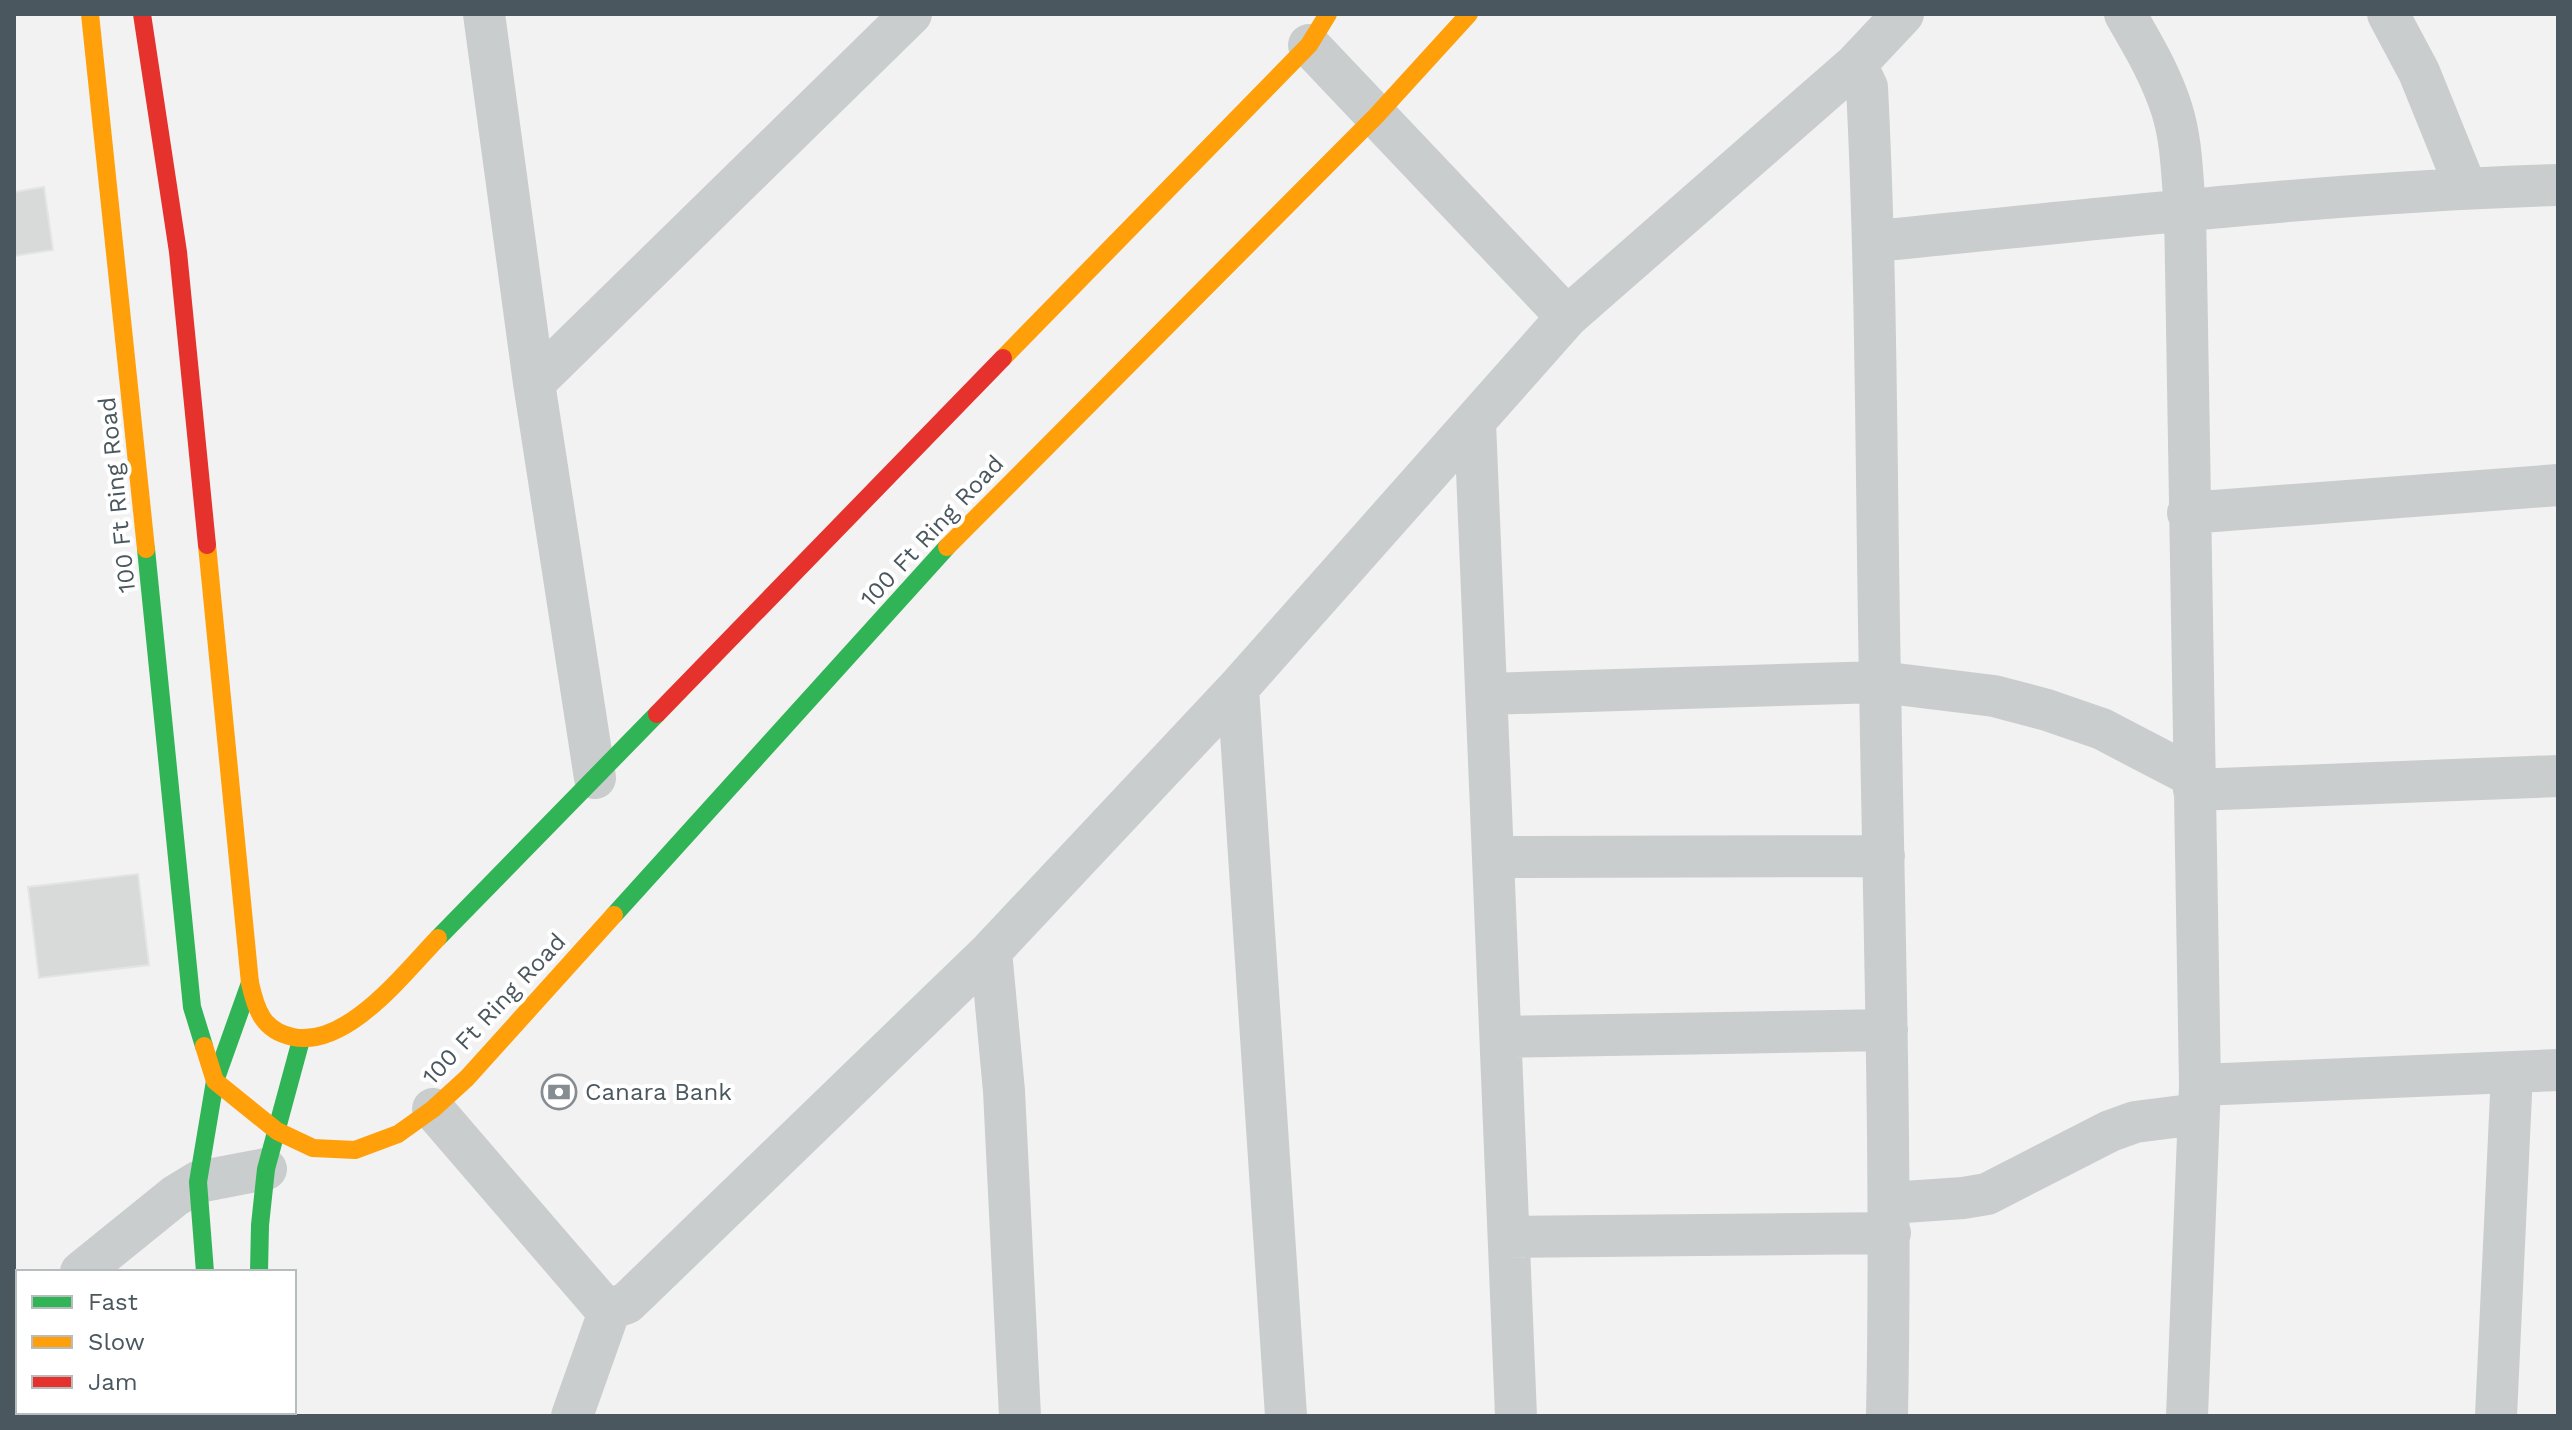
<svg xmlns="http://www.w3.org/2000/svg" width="2572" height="1430" font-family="'Work Sans',sans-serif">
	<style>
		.building { fill: #d8dada; stroke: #e3e4e5; stroke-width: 2 }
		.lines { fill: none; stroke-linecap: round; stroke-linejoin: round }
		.street { stroke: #cacdce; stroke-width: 42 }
		.fast { stroke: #30b455; stroke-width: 18 }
		.slow { stroke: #ff9f0a; stroke-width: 18 }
		.jam { stroke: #e5322d; stroke-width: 18 }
		.labels { text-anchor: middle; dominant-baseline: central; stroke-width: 8; stroke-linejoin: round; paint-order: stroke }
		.street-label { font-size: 24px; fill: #4a575e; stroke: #fff }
		.poi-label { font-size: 24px; fill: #4a575e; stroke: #fff; text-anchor: start }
	</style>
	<rect width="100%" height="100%" fill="#f2f2f2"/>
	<!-- building -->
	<path class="building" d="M44 187 53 250 14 256V192Z
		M138 874 149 965 39 978 28 887Z"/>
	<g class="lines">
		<!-- street -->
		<path class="street" d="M484 14 534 383 595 778
			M2125 14C2143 45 2161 75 2172 110 2182 142 2182 177 2185 210L2200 1085 2187 1416
			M2388 14 2419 72 2466 188
			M1309 45 1567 317 1856 64 1867 87C1877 285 1876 483 1880 681 1884 926 1892 1171 1887 1416
			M1856 64 1903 14
			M1875 241C2102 219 2330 192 2558 185
			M534 383 911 14
			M1475 422 1516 1416
			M2188 513 2558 485
			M1238 688 1286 1416
			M1487 694 1880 682 1994 696 2047 710 2102 729 2194 777
			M2194 790 2558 776
			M1495 857 1884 856
			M991 951 1004 1091 1020 1416
			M1501 1037 1887 1030
			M2200 1085 2558 1070
			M433 1109 601 1304 610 1309 627 1303 991 951 1238 688 1567 317
			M1890 1203 1963 1198 1987 1194 2110 1131 2135 1122 2198 1114
			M1509 1237 1890 1233
			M81 1272 175 1196 198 1182 266 1169
			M14 1332 18 1328
			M164 1416 168 1412
			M572 1416 610 1309
			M2496 1416 2512 1073"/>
		<!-- fast -->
		<path class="fast" d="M146 549 192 1007 204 1046
			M614 915 947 547
			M438 938 657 714
			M205 1272 198 1182 215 1081 250 983
			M259 1272 260 1225 266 1169 301 1040
			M217 1412 218 1416"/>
		<!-- slow -->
		<path class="slow" d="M90 14 146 549
			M1003 358 1309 45 1328 14
			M207 545 250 983C256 1010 263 1031 293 1037 347 1048 404 973 438 938
			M947 547 1376 116 1469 14
			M204 1046 215 1081 277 1131 313 1148 355 1150 398 1134 433 1109 467 1078 614 915"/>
		<!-- jam -->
		<path class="jam" d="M142 14 178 252 207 545
			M657 714 1003 358
			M268 1412 269 1416"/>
	</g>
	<!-- icons -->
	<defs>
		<g id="bank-ring" transform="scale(1.8)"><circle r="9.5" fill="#fff" stroke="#858d92" stroke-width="1.5"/><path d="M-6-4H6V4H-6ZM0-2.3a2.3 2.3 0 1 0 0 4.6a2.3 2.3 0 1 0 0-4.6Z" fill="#858d92"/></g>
	</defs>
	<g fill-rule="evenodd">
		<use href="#bank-ring" x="559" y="1092"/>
	</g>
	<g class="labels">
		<!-- street labels -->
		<g class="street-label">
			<text transform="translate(117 495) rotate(-96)">100 Ft Ring Road</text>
			<text transform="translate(932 531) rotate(-47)">100 Ft Ring Road</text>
			<text transform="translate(494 1009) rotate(-47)">100 Ft Ring Road</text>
		</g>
		<!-- poi labels -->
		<g class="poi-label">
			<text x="585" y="1092">Canara Bank</text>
		</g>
	</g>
	<!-- border -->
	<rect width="2572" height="1430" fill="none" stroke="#4a575e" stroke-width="32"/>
	<!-- legend -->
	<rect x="16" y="1270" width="280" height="144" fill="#ffffff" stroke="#b7bcbf" stroke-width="2"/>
	<rect x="32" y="1296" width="40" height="12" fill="#30b455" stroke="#b7bcbf" stroke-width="2"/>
	<text x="88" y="1310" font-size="24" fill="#4a575e">Fast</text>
	<rect x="32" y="1336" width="40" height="12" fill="#ff9f0a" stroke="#b7bcbf" stroke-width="2"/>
	<text x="88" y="1350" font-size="24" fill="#4a575e">Slow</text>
	<rect x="32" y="1376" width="40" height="12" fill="#e5322d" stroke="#b7bcbf" stroke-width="2"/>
	<text x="88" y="1390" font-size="24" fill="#4a575e">Jam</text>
</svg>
